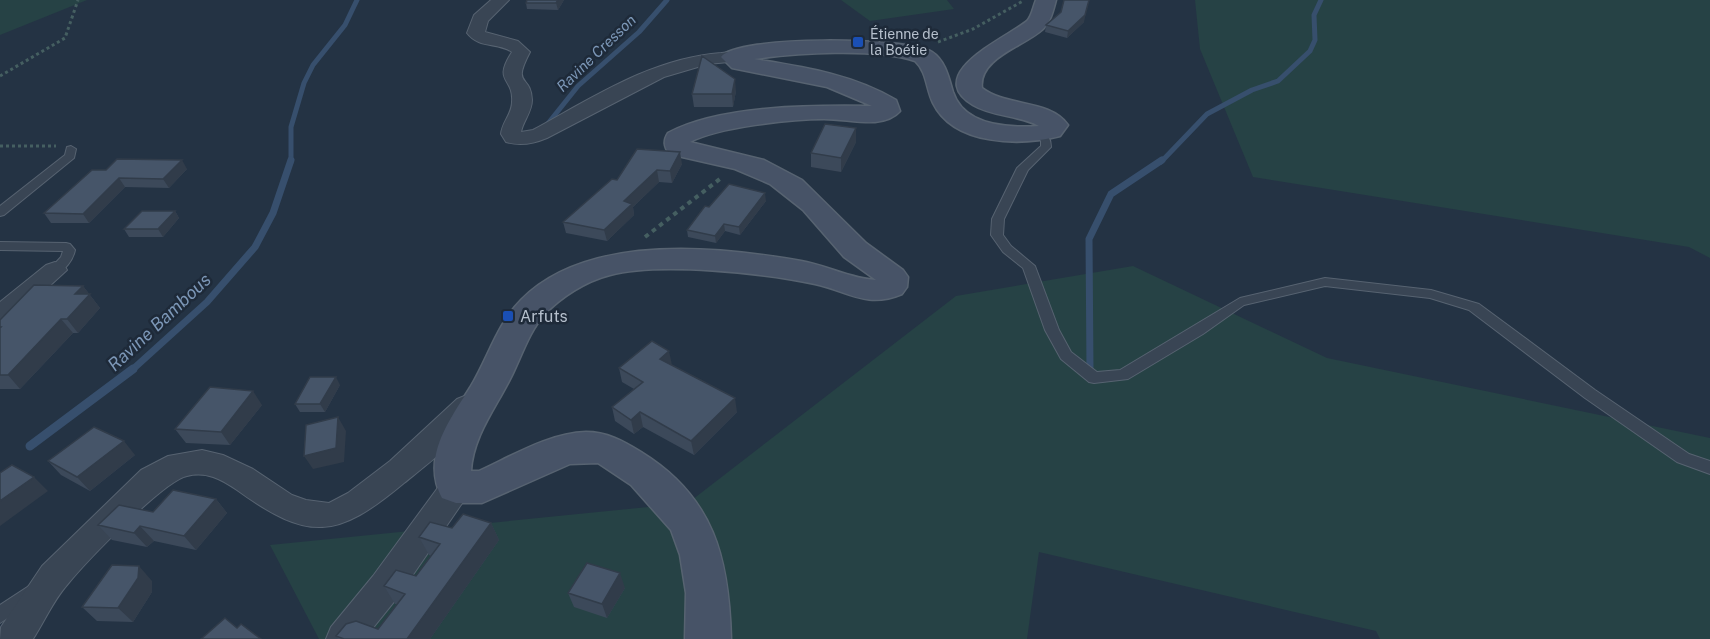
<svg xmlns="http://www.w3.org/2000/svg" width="1710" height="639" font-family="'Public Sans',sans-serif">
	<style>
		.green { fill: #264245 }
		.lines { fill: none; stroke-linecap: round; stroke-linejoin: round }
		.stream-far2 { stroke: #374f6d; stroke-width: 5 }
		.stream-far1 { stroke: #374f6d; stroke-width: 7 }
		.stream { stroke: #374f6d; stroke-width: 9 }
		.lane-casing { stroke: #576371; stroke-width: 2 }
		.street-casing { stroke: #576371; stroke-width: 2 }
		.secondary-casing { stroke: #576371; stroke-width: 3 }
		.path-far1 { stroke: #455f61; stroke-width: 3; stroke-dasharray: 3 3; stroke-linecap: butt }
		.path { stroke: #455f61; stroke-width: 4; stroke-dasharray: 4.5 4.5; stroke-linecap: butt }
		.lane { fill: #394554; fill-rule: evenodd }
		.street { fill: #394554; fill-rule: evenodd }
		.secondary { fill: #475367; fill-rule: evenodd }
		.wall { fill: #3c495a }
		.shaded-wall { fill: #313c4a }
		.building { fill: #465569; stroke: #313c4a; stroke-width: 1.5 }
		.transit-dot { fill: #1a4fb4; stroke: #1e2a39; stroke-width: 2 }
		.labels { text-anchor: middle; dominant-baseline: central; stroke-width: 5; stroke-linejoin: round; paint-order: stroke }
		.far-poi-label { font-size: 14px; fill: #b6c0cd; stroke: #1e2a39; text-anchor: start }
		.far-water-label { font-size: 15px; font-style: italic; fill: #7c97b7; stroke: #1e2a39 }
		.poi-label { font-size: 16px; fill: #b6c0cd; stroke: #1e2a39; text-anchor: start }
		.water-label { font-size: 18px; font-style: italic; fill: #7c97b7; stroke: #1e2a39 }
	</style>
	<rect width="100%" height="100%" fill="#243344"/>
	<!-- green -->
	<path class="green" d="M0 0H87L0 35Z
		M841 0H947L954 9 870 21Z
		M1195 0H1710V258L1689 247 1253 177 1200 49Z
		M1133 266 1327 358 1710 438V639H1380L1376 631 1039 552 1027 639H319L270 545 688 503 956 296Z"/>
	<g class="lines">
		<!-- stream-far2 -->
		<path class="stream-far2" d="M546 126 578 86 639 32 667 0
			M291 162V127L304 83 313 65 345 25 357 0
			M1161 162 1207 114 1252 90 1278 81 1310 51 1315 40 1314 15 1321 0"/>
		<!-- stream-far1 -->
		<path class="stream-far1" d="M1090 369 1089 239 1111 194 1162 160
			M132 370 207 302 255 247 273 213 291 160"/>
		<!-- stream -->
		<path class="stream" d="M30 446 133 369"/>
		<!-- lane casing -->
		<g class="lane-casing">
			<path id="lane" d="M1041 132C1048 134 1051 140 1051 147L1028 170 1004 219 1003 235 1011 246 1035 266 1059 330 1071 352 1097 372 1120 370 1240 298 1325 278 1431 290 1479 304 1595 390 1689 454 1710 461V474L1677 462 1585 398 1469 310 1430 298 1325 286 1244 305 1203 334 1128 379 1094 383 1089 382 1061 359 1045 330 1023 268 1003 252 991 235 992 219 1017 168 1041 146V141L1036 135Z
				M71 146 76 149 74 158 4 215 0 216V206L65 155 67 147Z
				M0 242 66 243 70 244 75 250C73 260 65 271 55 274L49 270 61 257 63 251 0 250Z
				M32 584 38 586 41 592 38 598 0 623V605Z"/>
		</g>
		<!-- street casing -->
		<g class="street-casing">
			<path id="street" d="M491 0H509L488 21 485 32 518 41 530 52C511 88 531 73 532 100 532 112 523 121 521 132L533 130C592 98 652 58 721 53 729 52 737 50 742 57L739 61 708 64 664 77 547 138C533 144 520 146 506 142L501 134C502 122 512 114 512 102 514 77 492 83 512 52 498 42 479 49 467 33L474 15Z
				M55 262 64 265 67 270 9 323 0 326V302L46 265Z
				M467 395 477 399 481 406C465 436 430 462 404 483 337 539 309 542 237 490 221 479 206 471 187 476 163 481 85 563 67 585 53 601 44 622 33 639H0L1 627 42 566 141 470 168 456 202 450 223 455 253 469 292 495 306 500 329 503 348 493 390 461 457 399Z
				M456 475 467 478 471 487 467 496 397 598 364 639H326L331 627 373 576 445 478Z"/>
		</g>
		<!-- secondary casing -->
		<g class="secondary-casing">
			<path id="secondary" d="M1036 0H1056C1053 11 1051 21 1043 29 1025 46 978 58 982 88 1006 107 1050 99 1068 125L1060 136C1021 146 954 146 933 103 926 89 927 72 915 61 875 48 797 53 754 59 803 67 852 74 896 100L900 111C894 118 884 121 875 122 858 123 841 119 824 119 792 119 718 127 690 142L764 160 802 180 866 243 903 270 908 277 907 287 902 294C866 309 848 291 815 284 764 273 660 262 610 275 586 281 561 297 544 315 530 331 523 352 514 371 499 404 473 434 471 471H479C512 456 549 433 586 432 607 432 623 441 641 452 714 497 729 558 731 639H685L686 593 680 555 671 530 631 485 598 463 570 464 482 503H456L442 498C421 457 449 421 471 386 488 358 497 324 521 300 587 233 717 246 801 261 826 265 851 279 876 280L844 257 803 210 770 184 735 169 669 154C664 146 663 141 668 133 720 105 814 105 872 106L827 87 732 68 721 57C737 35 907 37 932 52 945 60 949 78 953 92 964 126 1009 128 1039 126 1019 115 993 117 973 105 921 74 1008 37 1027 21 1032 16 1033 7 1036 0Z"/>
		</g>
		<!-- path-far1 -->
		<path class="path-far1" d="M938 42 973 29 1023 1
			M0 76 65 38 78 0
			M0 146H56"/>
		<!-- path -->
		<path class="path" d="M645 237 721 178"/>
		<!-- lane -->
		<use href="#lane" class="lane"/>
		<!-- street -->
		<use href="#street" class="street"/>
		<!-- secondary -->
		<use href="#secondary" class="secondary"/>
	</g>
	<!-- wall -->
	<path class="wall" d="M564 0 558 10 527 9 526 3Z
		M1084 22 1067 38 1045 32 1046 25Z
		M736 91 733 107H694L692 94Z
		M856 142 841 172 811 167V153Z
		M682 164 672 183 659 182 633 207 634 215 607 241 566 233 563 222 617 180Z
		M187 169 169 188 125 187 89 223H51L44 213 92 170Z
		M766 201 740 235 725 231 716 243 688 237 687 230 709 207Z
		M175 211 179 218 163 237H129L124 229Z
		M83 286 100 308 78 333H73L20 389H0V320Z
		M672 365 737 412 694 455 643 427 634 434 615 421 612 407 634 389 622 382 619 368Z
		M340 385 325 412H300L295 404Z
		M262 405 230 445 186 443 175 429Z
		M135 455 90 491 61 475 48 461Z
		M216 499 227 513 196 550 154 541 147 547 112 540 98 525Z
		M491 523 499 540 430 639H338L336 636 378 629 397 604H395L384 586 416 576 431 556 429 555 419 537 452 528Z
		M152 581V592L133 622 97 621 82 607Z
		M625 588 607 618 574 607 568 593Z"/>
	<!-- shaded-wall -->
	<path class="shaded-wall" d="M558 0H564L558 10 556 3Z
		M1089 0 1084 22 1067 38 1068 31Z
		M735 79 736 91 733 107 732 94Z
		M856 128V142L841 172V158Z
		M680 152 682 164 672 183 670 171Z
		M182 160 187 169 169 188 163 179Z
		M657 170 659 182 633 207 634 215 607 241 604 230 624 201Z
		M119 178 125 187 89 223 83 214Z
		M765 193 766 201 740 235 739 227Z
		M175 211 179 218 163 237 158 229Z
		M724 224 725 231 716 243 715 236Z
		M83 286 100 308 78 333 67 319 75 294Z
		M61 319 73 333 20 389 8 375Z
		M669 351 672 365 660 359Z
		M336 377 340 385 325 412 320 404Z
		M253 391 262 405 230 445 221 432Z
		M735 398 737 412 694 455 691 441Z
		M640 412 643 427 634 434 631 420Z
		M338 417 346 431 344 462 313 469 304 456Z
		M124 441 135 455 90 491 77 477Z
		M34 477 48 491 0 526V501Z
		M216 499 227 513 196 550 184 536Z
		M491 523 499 540 430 639H407Z
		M140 526 154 541 147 547 134 533Z
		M139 566 152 581V592L133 622 118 608Z
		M620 573 625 588 607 618 602 604Z"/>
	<!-- building -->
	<path class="building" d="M527 0H558L556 3H526Z
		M1064 0H1089L1085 15 1068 31 1046 25 1061 12Z
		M702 56 735 79 732 94H692Z
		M825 124 856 128 841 158 811 153Z
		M637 149 680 152 670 171 657 170 624 201 632 204 604 230 563 222 612 179 617 180Z
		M117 159 182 160 163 179 119 178 83 214 44 213 92 170H106Z
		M729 184 765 193 739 227 724 224 715 236 687 230 705 206 709 207Z
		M142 211H175L158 229H124Z
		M34 285 83 286 75 294H90L67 319H61L8 375H0V328L1 327H0V320Z
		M652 341 669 351 660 359 735 398 691 441 640 412 631 420 612 407 643 382 619 368Z
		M310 377H336L320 404H295Z
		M210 387 253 391 221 432 175 429Z
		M338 417 336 448 304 456 306 425Z
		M94 427 124 441 77 477 48 461Z
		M12 465 34 477 0 501V473Z
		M173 490 216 499 184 536 140 526 134 533 98 525 119 505 153 512Z
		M463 514 491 523 407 639H344L336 636 346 624 356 621 378 629 405 594 384 586 396 570 416 576 440 544 419 537 430 522 452 528Z
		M587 563 620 573 602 604 568 593Z
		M112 565 139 566 138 578 118 608 82 607Z
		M225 618 237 628 241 624 261 639H201Z"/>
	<!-- markers -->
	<g class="transit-dot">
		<rect x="852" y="36" width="12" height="12" rx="3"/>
		<rect x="502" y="310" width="12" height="12" rx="3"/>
	</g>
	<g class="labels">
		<!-- far-poi labels -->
		<g class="far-poi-label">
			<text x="870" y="34">Étienne de<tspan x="870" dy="16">la Boétie</tspan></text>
		</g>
		<!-- far-water labels -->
		<g class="far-water-label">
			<text transform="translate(596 53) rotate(-44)">Ravine Cresson</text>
		</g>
		<!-- poi labels -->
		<g class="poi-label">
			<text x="520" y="316">Arfuts</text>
		</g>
		<!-- water labels -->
		<g class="water-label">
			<text transform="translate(159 322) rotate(-43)">Ravine Bambous</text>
		</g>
	</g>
</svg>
